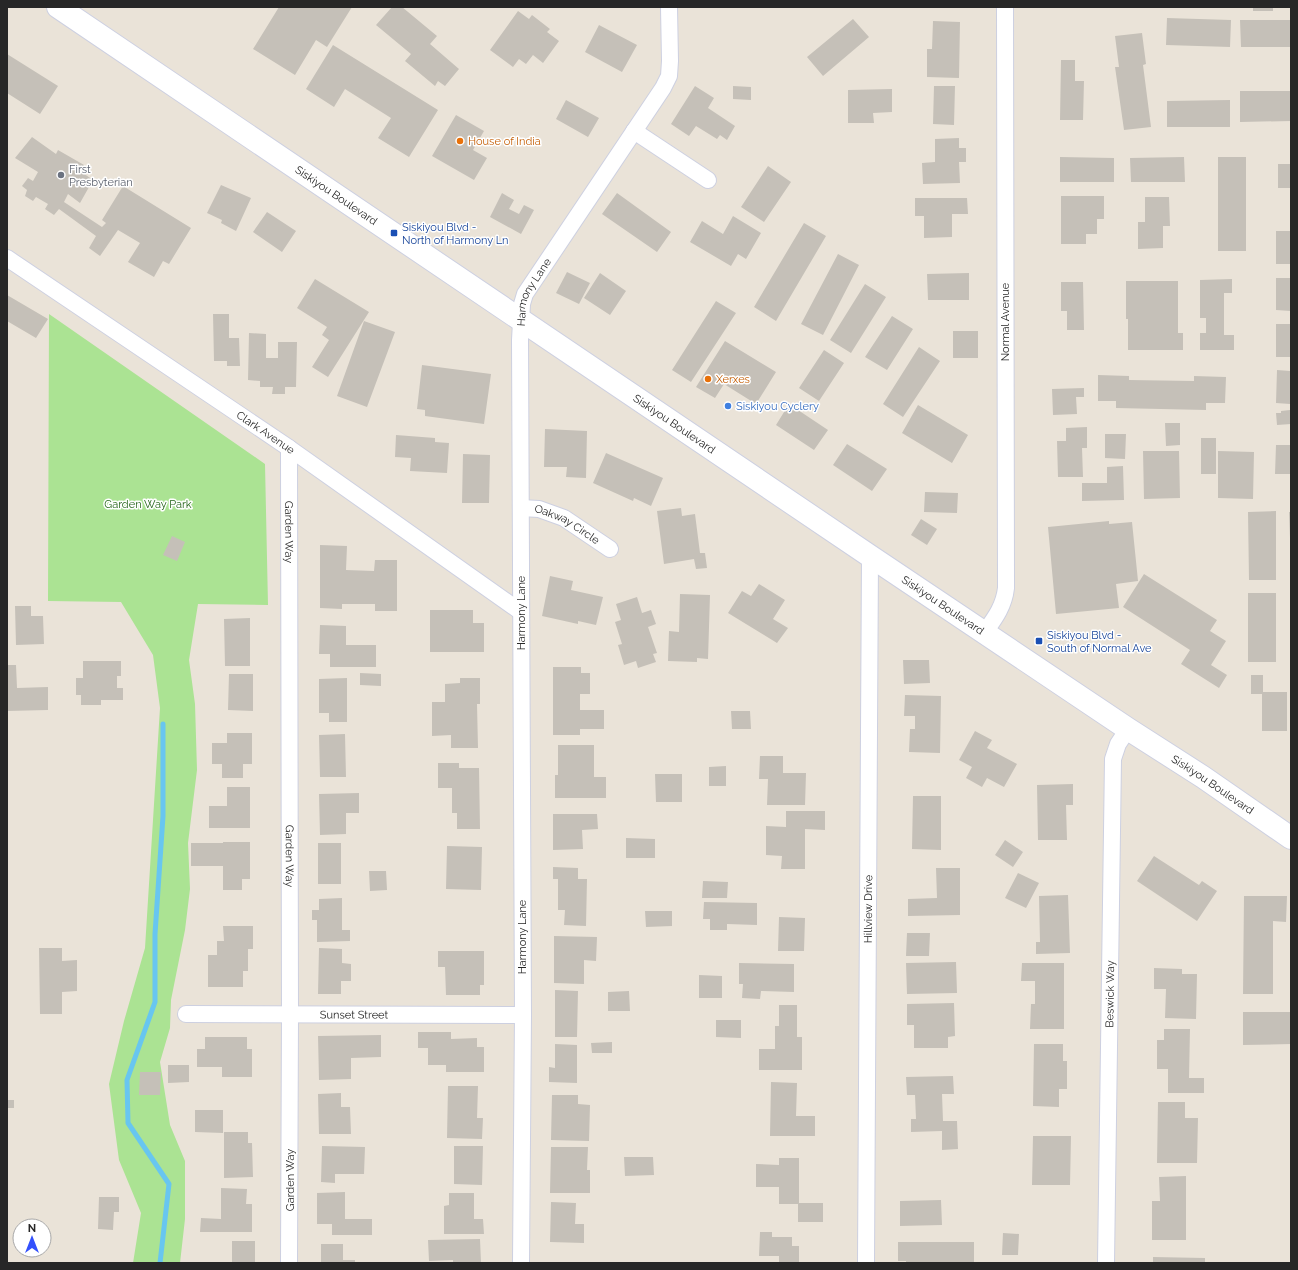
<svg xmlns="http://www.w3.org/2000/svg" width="1298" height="1270" font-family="Raleway,sans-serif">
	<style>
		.green { fill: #abe393 }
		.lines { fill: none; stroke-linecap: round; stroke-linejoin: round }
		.stream { stroke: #68c6f0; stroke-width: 5 }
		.building { fill: #c5c0b8 }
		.street-casing { stroke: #cdd0e1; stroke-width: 18 }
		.secondary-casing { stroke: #cdd0e1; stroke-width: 24 }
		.street { stroke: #fff; stroke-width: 16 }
		.secondary { stroke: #fff; stroke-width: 22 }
		.food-dot { fill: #e8710a; stroke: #fff; stroke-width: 1.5 }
		.worship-dot { fill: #6b7280; stroke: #fff; stroke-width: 1.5 }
		.transit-dot { fill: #1a4fb4; stroke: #fff; stroke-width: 1.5 }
		.shop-dot { fill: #3f7fe0; stroke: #fff; stroke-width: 1.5 }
		.labels { text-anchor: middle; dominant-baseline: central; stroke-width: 3; stroke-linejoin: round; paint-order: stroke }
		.food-label { font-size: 11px; fill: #c56008; stroke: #fff; text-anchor: start }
		.worship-label { font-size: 11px; fill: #5b616d; stroke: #fff; text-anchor: start }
		.street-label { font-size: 11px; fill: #272727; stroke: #fff }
		.transit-label { font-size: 11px; fill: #164399; stroke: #fff; text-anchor: start }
		.shop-label { font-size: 11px; fill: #366cbe; stroke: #fff; text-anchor: start }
		.park-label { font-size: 11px; fill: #246418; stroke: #fff }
	</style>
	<rect width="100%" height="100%" fill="#eae3d8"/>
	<!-- green -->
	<path class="green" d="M49 314 265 464 268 605 198 604 189 660 195 704 197 770 188 843 190 889 185 930 171 1000 170 1028 160 1062 170 1125 185 1161V1219L180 1263H133L141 1213 119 1160 109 1084 124 1021 145 948 160 708 153 655 121 602 48 601Z"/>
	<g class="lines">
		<!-- stream -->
		<path class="stream" d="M160 1263 169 1184 128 1123 127 1080 155 1002V934L163 816V724"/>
	</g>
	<!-- building -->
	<path class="building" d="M279 7H352L327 47 316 40 295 75 253 49Z
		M392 7H402L437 36 430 44 459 69 445 86 438 81 435 86 405 61 411 54 376 25Z
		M1253 7H1273V11H1253Z
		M518 11 529 19 532 15 550 29 547 32 559 41 543 63 533 55 526 64 519 59 513 67 490 50Z
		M1167 18 1231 20 1230 47 1166 45Z
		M853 19 869 37 823 76 807 57Z
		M1240 20H1291V47H1241Z
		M933 21 960 22 959 78 927 77V49H932Z
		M599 25 637 45 622 72 585 52Z
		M1142 33 1146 64 1143 65 1151 127 1124 130 1115 67H1119L1115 36Z
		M333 45 438 110 409 157 378 138 391 118 345 89 334 107 306 89Z
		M7 54 58 86 40 114 7 93Z
		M1061 60H1075V81H1084L1083 120H1060Z
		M695 86 714 98 708 108 735 126 727 140 720 135 717 139 696 126 689 136 671 124Z
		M733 86 751 87V100L733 99Z
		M934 86H955L954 125 933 124Z
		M892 89V112L873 113 874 123H848V90Z
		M1240 91H1291V121L1240 122Z
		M566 100 599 118 588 137 556 119Z
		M1230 100V127H1167V101Z
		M456 115 484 131 473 150 487 158 474 180 432 156Z
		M32 137 56 154 58 150 84 165 80 171 93 180 80 203 68 194 64 202 102 227 106 223 102 220 123 186 191 228 169 264 163 261 154 277 128 262 140 243 118 230 100 256 89 248 96 236 59 209 54 215 45 209 48 204 36 197 33 201 25 196 27 190 22 186 28 178 33 181 38 172 15 158Z
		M959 138V148H966V162H959L960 183 923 184 922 163 935 162V139Z
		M1060 157 1114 158V182H1060Z
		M1184 157 1185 182H1131L1130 158Z
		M1218 157H1246V251H1218Z
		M1278 164H1291V188H1278Z
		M768 166 791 182 764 222 741 207Z
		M221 185 251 198 236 231 221 223 222 220 207 213Z
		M502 193 514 200 509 209 519 214 524 205 534 210 521 234 490 217Z
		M617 193 671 232 657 252 602 214Z
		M1061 196H1104V219H1097V234H1086V244H1061Z
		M1145 197H1169L1170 226H1163V248L1138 249V222H1145Z
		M915 198H967L968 214H952V237L924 238V216H915Z
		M267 212 296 231 282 252 253 232Z
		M733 216 761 233 746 259 738 254 731 266 690 242 702 221 723 234Z
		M804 223 826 236 776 321 754 307Z
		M1276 231H1291V264H1276Z
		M838 254 859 265 823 335 801 324Z
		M567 272 590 283 579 304 556 293Z
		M600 273 626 291 610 315 584 298Z
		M969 273V300H928L927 274Z
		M1276 278H1291V311L1276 310Z
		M315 279 369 312 328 377 312 367 329 340 322 335 327 327 297 308Z
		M1232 279V293H1224V335H1234V350H1200V333H1206V318H1200V280Z
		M1126 281H1178V333H1183V350H1128V319H1126Z
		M1061 282H1083L1084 330H1067V311H1061Z
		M865 284 886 297 851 353 830 340Z
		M7 295 48 319 36 338 7 321Z
		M716 301 736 313 691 382 672 370Z
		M213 314H229V338H239L240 366H227V361H214Z
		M892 316 913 329 887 370 865 357Z
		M364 321 395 332 367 407 337 396Z
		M1276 324H1291L1290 357H1276Z
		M953 331H978V358H953Z
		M249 333 266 334V358H278V342H297L296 387H285V394H272L273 387H260V381L248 380Z
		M725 341 776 372 756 404 724 384 715 398 696 387Z
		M919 347 940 361 903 417 883 404Z
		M824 350 844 363 819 401 799 388Z
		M422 365 491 374 484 424 425 416V410L417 409Z
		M1277 370 1290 371V404L1276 403Z
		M1098 375 1129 376V380L1194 381V376L1226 377 1225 403H1206V410L1116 408V401H1098Z
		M1084 388V397H1076L1077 414 1053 415 1052 389Z
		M789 404 828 430 814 450 776 425Z
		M918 405 968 435 952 463 902 433Z
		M1290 410 1291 424 1277 425 1276 413H1281V411Z
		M1165 423H1180V445L1166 446Z
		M1087 427V448H1082L1083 477H1058L1057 441H1066V428Z
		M545 429 587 431 586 478 566 477 567 467H544Z
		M1105 434H1126L1125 459 1105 458Z
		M396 435 435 438V442L449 443 447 473 410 471 411 458 395 457Z
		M1201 438H1216V474H1201Z
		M847 444 887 469 872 491 833 465Z
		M1276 445H1290V474H1275Z
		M1143 451H1179L1180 498 1144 499Z
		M1218 451 1254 452 1253 499 1218 498Z
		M606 453 663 478 651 506 634 498 633 501 593 483Z
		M463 454 490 455 489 503H462Z
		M1123 466 1124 500 1082 501V483H1107V467Z
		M925 492 958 493 957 513 924 512Z
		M681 508 682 516 695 514 700 553H705L707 568 696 569 694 559 664 564 657 511Z
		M1276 511V580H1249L1248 512Z
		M1289 512H1291V538H1290Z
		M921 519 937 529 927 545 911 535Z
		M1109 521V524L1132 522 1138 581 1116 584 1119 608 1056 614 1048 527Z
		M172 536 185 542 177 561 163 555Z
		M320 545 347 546 346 570 374 571 375 560H397V611H375V604H342V609L320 608Z
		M1144 574 1217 620 1210 631 1226 641 1211 665 1227 675 1219 688 1181 664 1190 650 1123 607Z
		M550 576 573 581 571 590 603 597 596 625 578 621V624L542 616Z
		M759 584 785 600 773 619 788 628 777 643 728 613 742 591 751 596Z
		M1248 593H1276V662H1248Z
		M680 594 710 595 708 659 697 658V662L668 661 669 631 679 632Z
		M637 597 642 613 651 610 656 624 648 627 657 653 653 654 656 662 638 668 636 661 624 665 618 645 622 644 615 622 621 620 616 604Z
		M15 606H31V616H43L44 644 16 645Z
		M430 610H473V623H484V652H430Z
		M250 618V666H225L224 619Z
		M320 625 346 626V645H376V667H330V654H319Z
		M903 660H929L930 683 904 684Z
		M83 661H121V676H117V688H123V700H101V705H81V695H76V678H83Z
		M7 665H16L17 688 48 687V710L7 711Z
		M553 667H581V673H590V694H580V710H604V729H580V735H553Z
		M360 673 381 674V686L360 685Z
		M229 674H253V711L228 710Z
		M1251 675H1263V692H1287V731H1262V694H1251Z
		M347 678V722H329V713H319V679Z
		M460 678H480V704H477L478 748H451V735L432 736V702H445V684L460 683Z
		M905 695 941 696 940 753 909 752 910 729H915V716H904Z
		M731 711H750L751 729H732Z
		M975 731 992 740 987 748 1017 764 1004 787 987 778 982 787 966 778 972 767 959 760Z
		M227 733H252V764H243V778H222V764H212V743H227Z
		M345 734 346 777H320L319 735Z
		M558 745H594V777H606V798H555V775H558Z
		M760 756H783V773H806L805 805H767L768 779H759Z
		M438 763H459V768H479L480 829H457V813H452V788H438Z
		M726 766V786H709V767Z
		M655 774H682V802H656Z
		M1073 784V805H1066L1067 840H1038L1037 785Z
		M227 787H250V828H209V806H227Z
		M359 793V813H346V834L320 835 319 794Z
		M913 796H941V850L912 849Z
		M786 811H825V830L805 829V869H781L782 856 766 855V826L786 827Z
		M553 814H597L598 829 582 830 583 849 553 850Z
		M626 838 655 839V858H626Z
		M1005 840 1023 852 1013 867 995 855Z
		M223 842H250V879H242V890H223V866H191V843H223Z
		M318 843H341V884H318Z
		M447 846 482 847 481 890 446 889Z
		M1154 856 1199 885 1202 881 1217 891 1197 921 1137 881Z
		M553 867 578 868V879H587L586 926 564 925 565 910H558V879H553Z
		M936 868H960V915L908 916V899L937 898Z
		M369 871H386L387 890 370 891Z
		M1018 873 1039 883 1026 908 1005 898Z
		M703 881 728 882 727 898H702Z
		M1068 895 1070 953 1036 954V942H1040L1039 896Z
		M1244 896H1287L1286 922 1273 921V994H1243Z
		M342 898V930H350V941L317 942V920H312V910H319V899Z
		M704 902 757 903V925L727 924V930H710V919H703Z
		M645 911H672V926L646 927Z
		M779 917 805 918 804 951H778Z
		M223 926H253V949H248V971H243V987H208V955H217V941H224Z
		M907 933H930L929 956H906Z
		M554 936 597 937 596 961 584 960V984L554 983Z
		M39 948H62V961L77 960V991L62 992V1014H40Z
		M319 948 342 949V963L351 964V981H341V994H318Z
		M438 951H484V985H480V995H446L445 967H438Z
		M956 962 957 993 907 994 906 963Z
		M739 963 794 964V992L761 991 760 999 742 998 743 984H739Z
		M1022 963H1064V1029H1030L1031 1004H1035V981H1021Z
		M1154 968 1182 969V974H1197L1196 1019 1165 1018 1166 989H1154Z
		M699 975 722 976V998H699Z
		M555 990 578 991 577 1037H555Z
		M629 991 630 1011H608V992Z
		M954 1003 955 1036 948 1037V1048H914V1025H907V1004Z
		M779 1005H797V1037H802V1070H759V1049H775V1026H779Z
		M1243 1012H1291V1044L1243 1045Z
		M716 1020H741V1038L716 1037Z
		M1164 1029H1190L1189 1078H1204V1093H1168V1069H1157V1040H1164Z
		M418 1032H451V1039L477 1038V1047H484V1072H446V1065H428V1048H418Z
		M381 1035V1057L351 1058V1079L319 1080 318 1036Z
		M205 1037H247V1049H252V1077H222V1067H197V1049H205Z
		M612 1042V1053H592L591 1043Z
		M555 1044 577 1045V1083L549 1082V1067L555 1068Z
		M1034 1044H1063V1061H1067V1089H1059V1107L1033 1106Z
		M168 1065H189V1082L168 1083Z
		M140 1072H161L160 1095H139Z
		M953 1076 954 1094H942L943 1121H957L958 1149 942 1150V1131L911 1132V1119H916L915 1095H907L906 1077Z
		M771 1082 797 1083 796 1116H815V1136H770Z
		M448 1086H478L477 1118H483L482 1139 447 1138Z
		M341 1093V1107H350L351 1134H319L318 1094Z
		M552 1095H578V1104L590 1105 589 1141 551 1140Z
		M7 1100H14V1108H7Z
		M1158 1102H1185V1118H1198L1197 1163H1157Z
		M195 1110H223V1133L195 1132Z
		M224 1132H248V1143H252L253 1177 224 1178Z
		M1033 1136H1071L1070 1185H1032Z
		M322 1146 365 1147 364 1174H335V1183L321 1182Z
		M454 1146H483L482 1185 454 1184Z
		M551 1147H588L587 1170H590V1193H550Z
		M624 1157H653L654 1175 625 1176Z
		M779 1158H799V1203H823V1222H798V1204H779V1187H756V1164L779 1165Z
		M1186 1176V1240H1152V1201H1160L1159 1177Z
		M221 1188 247 1189 246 1204H252V1232H200L201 1218 221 1219Z
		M345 1192V1219H372V1235H332V1224H317V1193Z
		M449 1193H474V1219H483L484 1234H444V1206L449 1205Z
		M99 1197H119V1212H114L113 1230 98 1229Z
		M941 1200 942 1225 900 1226V1201Z
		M551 1202 576 1203 575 1224H584V1243L550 1242Z
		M760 1232H772V1237H792V1246H799V1263H779V1256H759Z
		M1003 1233 1019 1234 1018 1255H1002Z
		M480 1239 481 1263H453V1260L429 1261 428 1240Z
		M232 1241H255V1263H232Z
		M898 1242H974V1262L906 1263V1261H898Z
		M321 1244H343V1260H355V1263H321Z
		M1153 1257 1205 1258V1263H1153Z"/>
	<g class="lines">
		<!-- street casing -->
		<g class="street-casing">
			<g id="street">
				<path d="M634 131 708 180"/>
				<path id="s1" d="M7 258 289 448 521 612"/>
				<path id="s2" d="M289 448 290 1015 289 1263"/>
				<path id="s3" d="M521 508 539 509 564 518 610 549"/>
				<path d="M985 632C995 618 1004 606 1006 588L1005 7"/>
				<path id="s4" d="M186 1014 523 1015"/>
				<path id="s5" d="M521 1263 523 1015 520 340 522 304 525 294 663 88 669 76 670 61 669 7"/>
				<path id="s6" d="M866 1263 870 556"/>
				<path id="s7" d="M1106 1263 1113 759 1118 744 1128 729"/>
			</g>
		</g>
		<!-- secondary casing -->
		<g class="secondary-casing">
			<g id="secondary">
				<path id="s8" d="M58 7 870 556 1128 729 1203 777 1291 838"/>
			</g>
		</g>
		<!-- street -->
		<use href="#street" class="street"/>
		<!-- secondary -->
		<use href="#secondary" class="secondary"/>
	</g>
	<!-- markers -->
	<g class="food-dot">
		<circle cx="460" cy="141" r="4"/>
		<circle cx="708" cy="379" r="4"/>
	</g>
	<circle class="worship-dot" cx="61" cy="175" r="4"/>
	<g class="transit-dot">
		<rect x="390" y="229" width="8" height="8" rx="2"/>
		<rect x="1035" y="637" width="8" height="8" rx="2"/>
	</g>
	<circle class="shop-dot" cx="728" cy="406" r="4"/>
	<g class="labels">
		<!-- food labels -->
		<g class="food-label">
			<text x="468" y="141">House of India</text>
			<text x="716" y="379">Xerxes</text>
		</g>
		<!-- worship labels -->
		<g class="worship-label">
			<text x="69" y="169">First<tspan x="69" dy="13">Presbyterian</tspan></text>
		</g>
		<!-- street labels -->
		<g class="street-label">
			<text stroke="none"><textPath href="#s8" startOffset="336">Siskiyou Boulevard</textPath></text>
			<text stroke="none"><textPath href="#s5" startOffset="974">Harmony Lane</textPath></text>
			<text transform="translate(1005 322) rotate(-90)">Normal Avenue</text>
			<text stroke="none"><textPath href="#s8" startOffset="744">Siskiyou Boulevard</textPath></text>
			<text stroke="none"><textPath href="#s1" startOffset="312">Clark Avenue</textPath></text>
			<text stroke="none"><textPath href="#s3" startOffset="50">Oakway Circle</textPath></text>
			<text stroke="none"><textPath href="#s2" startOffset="84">Garden Way</textPath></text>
			<text stroke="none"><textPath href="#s8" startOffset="1068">Siskiyou Boulevard</textPath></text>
			<text transform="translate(521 613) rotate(-90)">Harmony Lane</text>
			<text stroke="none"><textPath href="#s8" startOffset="1392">Siskiyou Boulevard</textPath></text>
			<text stroke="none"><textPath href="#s2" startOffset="408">Garden Way</textPath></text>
			<text stroke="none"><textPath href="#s6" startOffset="354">Hillview Drive</textPath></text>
			<text transform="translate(522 937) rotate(-90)">Harmony Lane</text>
			<text stroke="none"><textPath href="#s7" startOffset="269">Beswick Way</textPath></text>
			<text stroke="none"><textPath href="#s4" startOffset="168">Sunset Street</textPath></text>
			<text transform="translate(290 1180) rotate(-90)">Garden Way</text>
		</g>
		<!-- transit labels -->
		<g class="transit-label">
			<text x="402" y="227">Siskiyou Blvd -<tspan x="402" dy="13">North of Harmony Ln</tspan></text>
			<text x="1047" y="635">Siskiyou Blvd -<tspan x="1047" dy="13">South of Normal Ave</tspan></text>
		</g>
		<!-- shop labels -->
		<g class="shop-label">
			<text x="736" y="406">Siskiyou Cyclery</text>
		</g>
		<!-- park labels -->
		<g class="park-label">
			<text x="148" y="504">Garden Way Park</text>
		</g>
	</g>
	<!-- border -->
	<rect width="1298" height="1270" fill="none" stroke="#272727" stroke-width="16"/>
	<!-- north arrow -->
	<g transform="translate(32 1238)"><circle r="19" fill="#ffffff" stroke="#a9a9a9"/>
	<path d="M0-3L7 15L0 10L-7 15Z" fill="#3350fc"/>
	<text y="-6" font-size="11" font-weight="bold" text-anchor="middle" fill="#272727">N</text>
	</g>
</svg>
